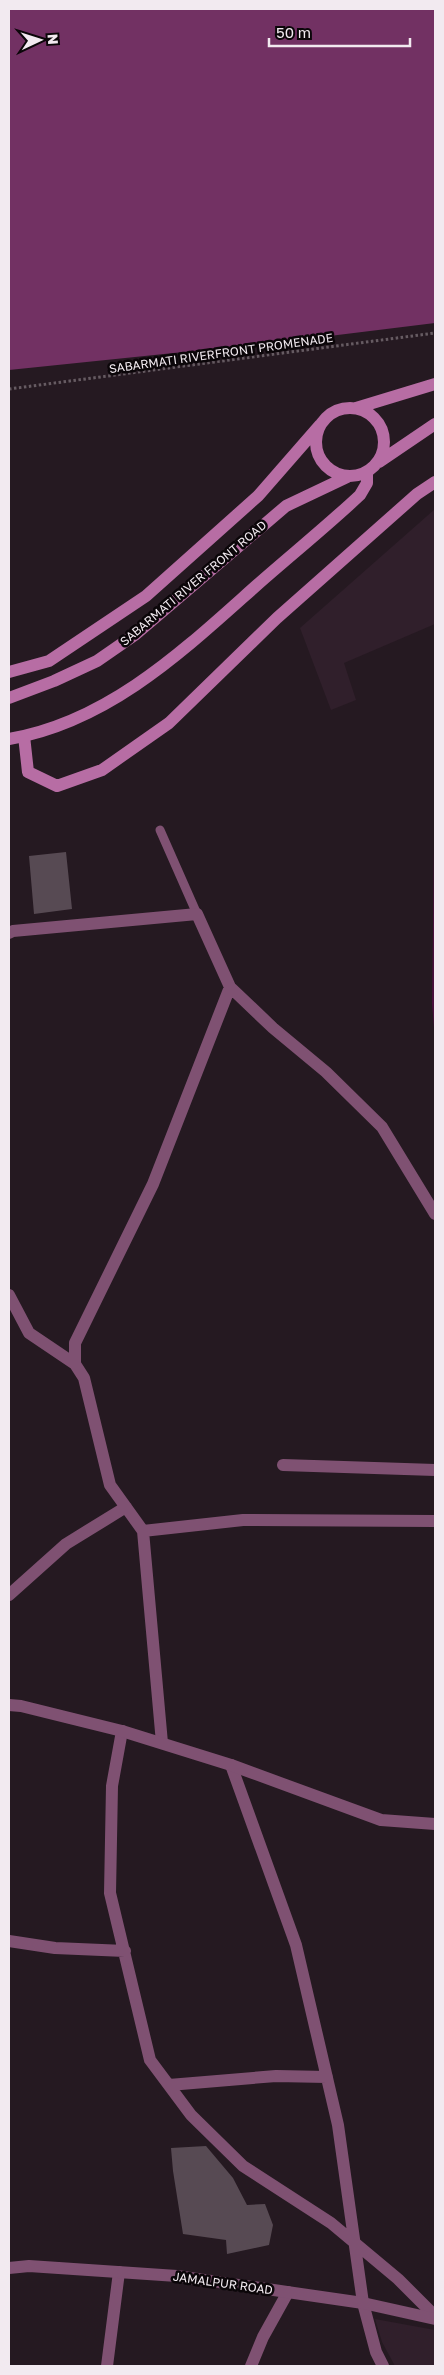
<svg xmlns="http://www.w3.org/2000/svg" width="444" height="2375" font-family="'Golos Text',sans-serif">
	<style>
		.built { fill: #301f2b }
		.green { fill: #49103d }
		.water { fill: #723163 }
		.building { fill: #574a53 }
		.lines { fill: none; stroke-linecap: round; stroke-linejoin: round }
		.path { stroke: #665b62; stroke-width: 3; stroke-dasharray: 2.5 2.5; stroke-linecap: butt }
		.service { stroke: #7f5172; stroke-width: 9 }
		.minor { stroke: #7f5172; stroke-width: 12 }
		.tertiary { stroke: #7f5172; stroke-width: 12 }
		.secondary { stroke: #b76da4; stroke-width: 12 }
		.labels { text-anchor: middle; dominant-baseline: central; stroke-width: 5; stroke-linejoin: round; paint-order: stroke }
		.street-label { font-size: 12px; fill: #f2eaf0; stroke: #0b0609 }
	</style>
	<rect width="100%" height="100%" fill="#251921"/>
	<!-- built -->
	<path class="built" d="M435 509V624L344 663 356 700 331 710 300 628Z
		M375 2319 435 2330V2366H395L382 2342Z"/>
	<!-- green -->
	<path class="green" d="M435 769V1040L432 1004Z"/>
	<!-- water -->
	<path class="water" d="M9 9H435V323L289 341 9 370Z"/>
	<!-- building -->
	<path class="building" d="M66 852 72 909 34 914 29 856Z
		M206 2146 233 2178 247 2205 265 2204 273 2225 269 2245 227 2254 226 2240 183 2234 173 2171 171 2148Z"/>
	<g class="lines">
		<!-- path -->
		<path class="path" d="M9 389 435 333"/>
		<!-- service -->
		<path class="service" d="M160 830 197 914"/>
		<!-- minor -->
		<path class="minor" d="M9 933 13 931 197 914 230 987 273 1028 326 1072 382 1127 435 1214
			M9 1295 29 1333 75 1364 84 1378 110 1485 143 1531
			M75 1364V1343L153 1184 230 987
			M283 1465 435 1470
			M9 1595 66 1544 126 1507
			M122 1731 112 1786 110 1893 150 2060 191 2115 243 2166 331 2223 398 2279 435 2316
			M162 1743 143 1531 243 1520 435 1521
			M231 1765 296 1945 338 2125 363 2303 376 2352 383 2366
			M9 1941 55 1948 125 1951
			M169 2085 276 2076 327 2077
			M107 2366 119 2272
			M251 2366 263 2337 288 2292"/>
		<!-- tertiary -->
		<path class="tertiary" d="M9 1705 21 1706 122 1731 231 1765 381 1820 435 1824
			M9 2268 29 2266 177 2276 363 2303 435 2319"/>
		<!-- secondary -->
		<path class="secondary" d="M356 408 435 384
			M316 442a34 34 0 1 1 68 0a34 34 0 1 1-68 0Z
			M379 462 435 424
			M9 672 49 661 146 596 258 496 320 425
			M9 698 54 681 97 661 136 634 286 506 347 477
			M24 736 28 772 57 786 102 770 169 723 277 618 417 494 435 482
			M9 739C109 722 184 650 257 585 291 555 327 526 360 495L367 483V472"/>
	</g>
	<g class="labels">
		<!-- street labels -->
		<g class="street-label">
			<text transform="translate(221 353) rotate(-8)">SABARMATI RIVERFRONT PROMENADE</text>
			<text transform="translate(193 583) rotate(-40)">SABARMATI RIVER FRONT ROAD</text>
			<text transform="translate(223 2283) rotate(8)">JAMALPUR ROAD</text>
		</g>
	</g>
	<!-- border -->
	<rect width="444" height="2375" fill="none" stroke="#f2eaf0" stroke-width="20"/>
	<!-- north arrow -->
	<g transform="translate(40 40) rotate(86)" stroke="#0b0609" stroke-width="4" paint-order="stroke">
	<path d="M0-4L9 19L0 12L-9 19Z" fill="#f2eaf0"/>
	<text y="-8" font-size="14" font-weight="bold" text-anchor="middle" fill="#f2eaf0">N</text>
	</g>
	<!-- scale -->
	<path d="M269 38v8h141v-8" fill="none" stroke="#f2eaf0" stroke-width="2.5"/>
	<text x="276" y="38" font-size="15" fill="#f2eaf0" stroke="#0b0609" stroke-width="4" paint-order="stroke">50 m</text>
</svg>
